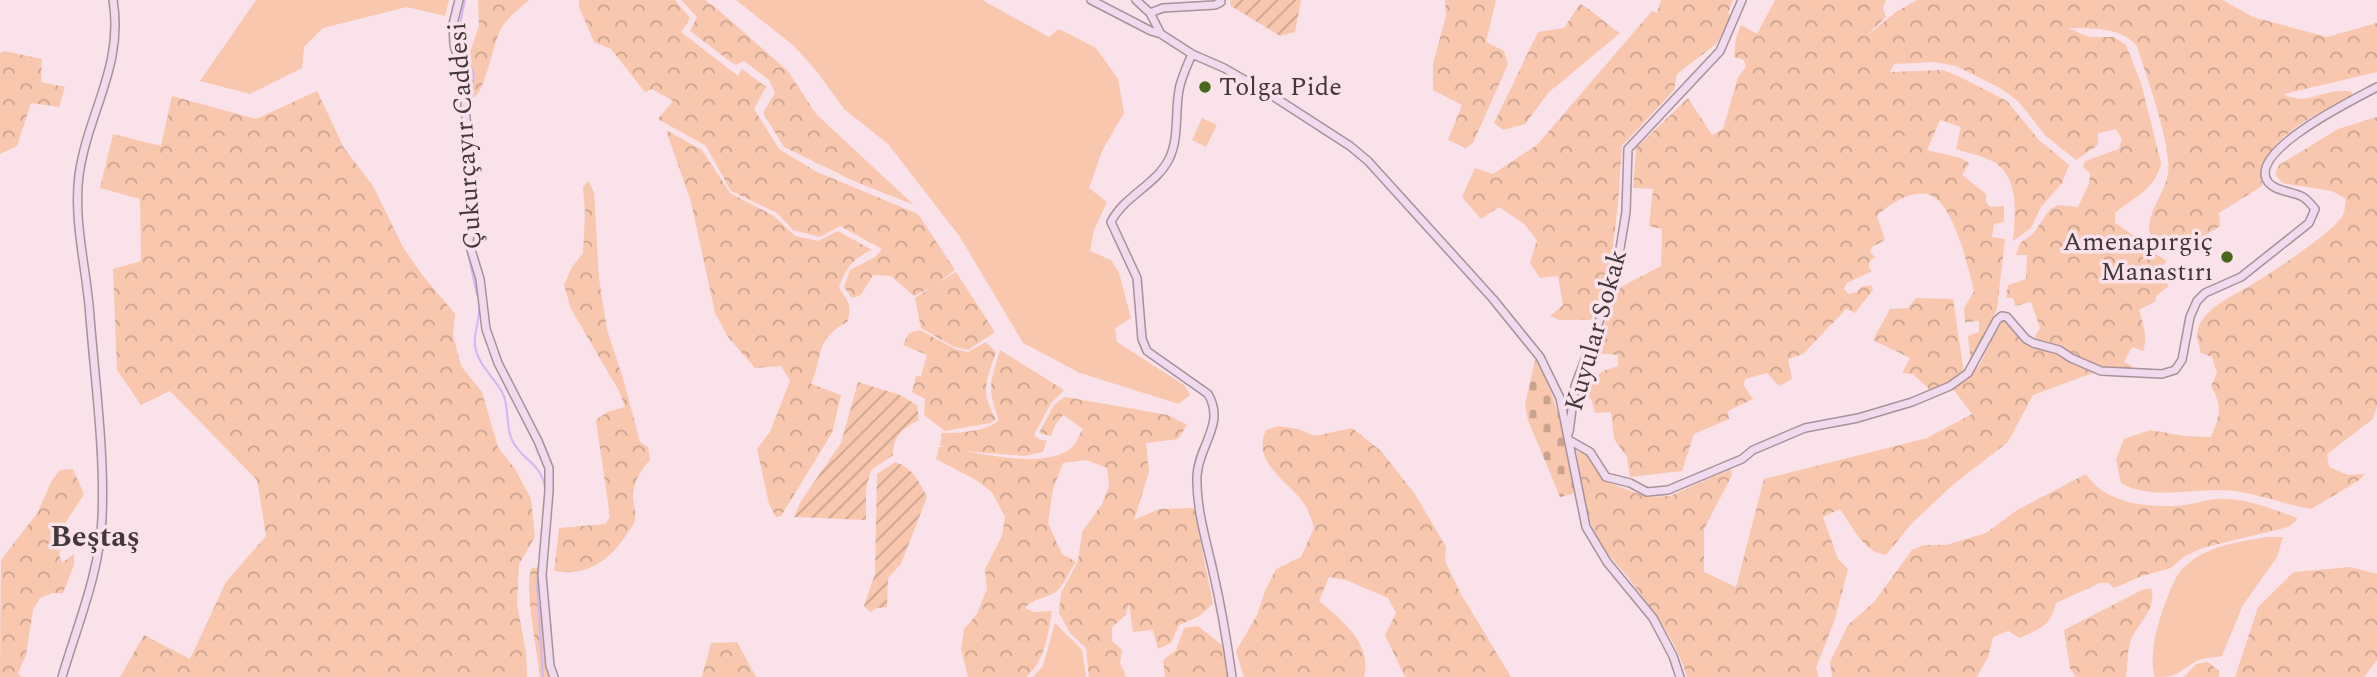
<svg xmlns="http://www.w3.org/2000/svg" width="2377" height="677" font-family="Spectral,serif">
	<style>
		.green { fill: #f8c7ad }
		.forest { fill: url(#forest-crowns) }
		.cemetery { fill: url(#cemetery-stones) }
		.garden { fill: url(#garden-furrows) }
		.lines { fill: none; stroke-linecap: round; stroke-linejoin: round }
		.stream { stroke: #d0b8f4; stroke-width: 2 }
		.secondary-casing { stroke: #a89199; stroke-width: 10 }
		.secondary { stroke: #f0daee; stroke-width: 7 }
		.poi-dot { fill: #4a681d; stroke: #fae2ea; stroke-width: 2.5 }
		.labels { text-anchor: middle; dominant-baseline: central; stroke-width: 7; stroke-linejoin: round; paint-order: stroke }
		.poi-label { font-size: 26px; fill: #42383b; stroke: #fae2ea; text-anchor: start }
		.street-label { font-size: 26px; fill: #42383b; stroke: #fae2ea }
		.quarter-label { font-size: 30px; font-weight: bold; fill: #42383b; stroke: #fae2ea }
	</style>
	<defs>
		<pattern id="forest-crowns" width="20" height="18" patternUnits="userSpaceOnUse" patternTransform="scale(1.75)"><rect width="20" height="18" fill="#f8c7ad"/><path d="M2 6a3 3 0 1 1 6 0M12 15a3 3 0 1 1 6 0" fill="none" stroke="#caa38e"/></pattern>
		<pattern id="cemetery-stones" width="16" height="16" patternUnits="userSpaceOnUse" patternTransform="scale(1.75)"><rect width="16" height="16" fill="#f8c7ad"/><path d="M2 7V4a2 2 0 0 1 4 0v3zM10 15v-3a2 2 0 0 1 4 0v3z" fill="#caa38e"/></pattern>
		<pattern id="garden-furrows" width="10" height="10" patternUnits="userSpaceOnUse" patternTransform="scale(1.75)"><rect width="10" height="10" fill="#f8c7ad"/><path d="M-1 1l2-2M0 10L10 0M9 11l2-2" fill="none" stroke="#caa38e"/></pattern>
	</defs>
	<rect width="100%" height="100%" fill="#fae2ea"/>
	<!-- green -->
	<path class="green" d="M256 0H449L445 16 407 7 323 28 304 47 302 68 250 94 200 81Z
		M736 0H982L1049 37 1059 29 1096 48 1118 79 1124 113 1102 151 1089 188 1107 202 1094 230 1090 251 1111 260 1119 273 1131 318 1115 328 1117 342 1184 385 1190 395 1179 404 1080 373 1023 343 960 237 888 144 844 109 818 73 794 46Z
		M1202 118 1217 125 1206 147 1192 140Z
		M2267 537H2283L2277 557 2243 605 2222 656C2212 658 2202 657 2193 663 2174 674 2180 677 2155 677 2146 651 2164 602 2176 578 2180 570 2191 560 2199 556 2219 544 2245 541 2267 537Z
		M1055 623 1082 650 1086 677H1033L1043 666Z"/>
	<!-- forest -->
	<path class="forest" d="M478 0H529C520 8 508 17 502 27 491 46 487 94 469 101L468 58 479 26Z
		M579 0H675L690 18 681 32 738 76 742 69 766 87 754 109 779 149 817 172 918 214 955 270 938 283 956 272 995 332 968 350 954 347 921 328 915 298 933 286 914 296 891 276 873 275 861 295 852 298 844 287 850 270 875 257 882 249 840 226 820 237 793 230 777 213 731 191 706 146 658 119 673 101 652 89 645 92 611 49 594 42 579 7Z
		M681 0H705L716 8 788 71 816 114 914 205 854 181 784 147 763 113 775 93 769 80 744 61 735 65 690 31 697 17Z
		M1445 0H1496L1486 42 1504 51 1508 64 1473 143 1466 148 1448 140 1462 105 1433 90V64L1446 16Z
		M1661 0H1733L1728 13 1732 16 1716 44 1677 74 1674 90 1622 146 1618 204 1609 279 1591 320H1559L1550 316 1563 305 1558 276 1540 278 1530 263 1537 240 1524 224 1499 207 1481 219 1462 197 1475 168 1493 174 1537 145 1652 11 1657 13Z
		M1775 0H1886L1883 8 1886 17 1864 38 1896 12 1917 0H2223L2253 17 2327 37 2377 23V72L2284 94C2305 108 2329 85 2352 92V96C2318 114 2256 139 2262 186L2219 213 2220 226 2181 251 2154 244C2139 219 2165 197 2168 173 2172 145 2146 76 2137 46 2120 26 2093 29 2068 28L2089 37H2114L2126 45 2141 83 2161 163C2156 189 2134 197 2115 213V223C2134 234 2147 250 2167 261L2157 271 2169 286 2156 296V301L2139 310C2143 324 2148 337 2143 351L2132 347 2124 362 2132 366 2131 370 2101 369 2033 340 2040 328 2031 302 2015 306 2013 298H2006L2008 285 2026 279 2027 255H2016L2020 243 2033 234 2050 209 2058 205 2078 207 2089 184 2090 173 2083 167 2085 161 2119 149 2122 139 2116 129 2098 133V145L2076 160 2046 136 2018 101 2000 88 1956 66 1934 62 1894 64 1890 72 1943 70 1962 78 2007 101 2038 139 2069 165 2062 183 2041 207 2031 228 2013 241C2015 216 2020 178 1994 162 1983 156 1968 153 1956 149L1961 127 1940 120 1927 150 1961 158 1969 163 1962 175 1986 194V202L1990 207 2004 206V222L1994 224 1992 237 2005 239 1997 309 1971 365 1968 336 1979 332V321L1965 322 1964 308 1974 291C1968 266 1956 216 1937 199 1919 184 1890 203 1877 216L1885 240 1872 247 1870 252 1875 257 1869 262V268L1872 271 1847 283 1844 289 1849 294 1857 292 1861 287 1871 285 1873 290 1855 313 1846 309 1803 354 1788 359 1792 379 1779 386 1767 373 1745 379 1744 386 1753 399 1728 411 1729 419 1694 434 1682 471 1630 477 1627 457 1614 439 1611 412 1595 413 1591 398 1577 397 1583 374 1598 375 1603 371 1618 366V355L1593 353 1619 288 1661 266 1662 229 1649 226 1653 189 1633 188 1636 148 1688 98 1712 135 1723 129 1738 77 1746 67 1744 60 1734 57 1736 38 1741 25 1757 34Z
		M1580 4C1593 10 1607 25 1620 33L1549 92 1525 124 1503 130 1494 123 1538 32 1564 28Z
		M4 51 42 59 41 82 65 87 59 107 31 103 17 146 0 154V53Z
		M317 91 344 148 373 186 403 247 420 272 455 314 453 335 461 366 482 392 498 447 515 469 531 499 535 537 519 564 517 604 526 652 527 677H120L144 635 190 659 226 582 266 536 257 480 170 391 141 405 117 370 113 269 141 261 140 199 100 188 113 134 161 146 172 96 256 119Z
		M2377 117V406L2373 419 2327 454 2329 467 2348 475 2365 474 2358 481 2311 509C2285 504 2261 495 2235 491 2199 486 2153 502 2121 483L2116 460 2124 439 2150 430 2184 436 2211 437C2220 415 2223 408 2211 386L2217 373 2212 357 2201 353C2198 342 2194 332 2201 322 2213 303 2235 295 2253 284 2271 273 2335 231 2343 215 2345 211 2345 204 2346 199L2332 191 2282 183 2275 174 2279 165 2338 129Z
		M666 130 702 150 730 193 774 216 795 236 818 241 838 231 872 250C854 257 844 270 839 288 848 301 853 306 847 322 814 340 824 354 811 384L841 395 832 433 781 516 776 517 769 504 757 449 770 432 790 381 781 366 755 368 728 337 715 313 691 202Z
		M588 181 594 192 599 278 607 330 623 378 640 442 648 447 650 460C640 470 633 484 633 498 634 505 636 514 635 520 634 525 629 530 627 534 610 560 587 577 554 571L559 528 605 524 610 517 596 420 607 412 625 407 619 391 571 309 564 285 572 267 583 253 585 213 583 187Z
		M1916 298 1953 299 1964 373 1950 384 1931 391 1913 374 1902 373 1910 358 1873 340 1890 309 1908 308Z
		M2001 321H2005L2029 346 2057 353 2093 373 2033 395 2008 442 1955 483 1912 523 1886 555C1863 552 1853 527 1840 509L1823 517 1838 559 1848 569 1835 619 1816 668 1819 677H1687C1677 640 1649 605 1626 575 1617 564 1606 553 1599 541 1584 515 1582 480 1576 451L1587 455 1604 481 1647 497 1670 496 1731 469 1732 475 1704 529V572L1736 587 1764 479 1927 438 1972 414 1953 389 1979 366Z
		M920 330 955 349 968 352 986 342 996 352C987 380 979 391 996 419L990 423 945 431 924 415 925 399 912 392 916 376H921L927 355 903 345 909 333Z
		M1000 350 1064 390 1051 403 1034 435 1040 440H1047L1043 452 1025 456 962 451C991 455 1054 470 1075 444 1078 439 1080 433 1083 429L1063 415 1055 425 1051 436 1039 433 1054 405 1065 397 1168 415 1187 425 1178 439 1146 443 1149 472 1134 520 1159 509 1194 508 1213 604 1198 617 1179 625 1171 643 1158 649 1153 630 1133 632 1129 603 1126 615 1112 627V641L1122 650 1120 663 1126 677H1089L1086 648 1070 633 1059 613 1061 593 1078 561 1082 532 1102 504 1109 486 1107 468 1086 460 1063 463 1053 489 1048 523 1062 554 1076 562C1069 571 1064 586 1056 592 1045 599 1033 598 1025 608L1033 612 1052 611C1048 634 1045 661 1026 677H968L961 649 964 629 977 614 987 589 985 569 1002 536 1005 517 992 492 976 480 936 459 939 447H944L940 445 942 433C959 433 986 432 999 420 986 387 991 382 1000 350Z
		M1278 426 1298 429 1315 436 1352 428 1381 451 1415 494 1446 547 1445 561 1461 594 1511 677H1405L1385 635 1396 613 1388 598 1346 580 1329 577 1319 601C1341 619 1373 644 1364 677H1244L1236 651 1257 615 1265 591 1276 569 1301 557 1314 528C1312 522 1310 514 1307 508 1294 484 1250 465 1266 430Z
		M73 469 84 494 64 525 65 538 59 555 62 563 74 554V565L63 593H53L40 598 33 610 26 655 18 673 21 677H0L1 560 38 512 52 480 60 470Z
		M2086 474C2104 502 2142 507 2174 506 2188 506 2203 500 2217 499 2243 497 2273 509 2297 518L2296 521 2288 527 2202 548 2185 556 2171 568 2142 576 2114 588 2108 583H2100L2056 603C2049 628 2043 626 2020 638L2008 631 1993 637 1988 657 1977 677H1832L1830 662 1848 625 1874 602 1912 550 1924 545H1946L1986 533 2017 510Z
		M540 567 551 677H540C538 654 523 584 532 568Z
		M2351 567 2377 574V660L2364 677H2235L2258 607 2294 572Z
		M2151 588C2158 611 2136 623 2130 643 2127 653 2128 666 2126 677H2076L2070 668 2064 630 2142 590Z
		M1198 626 1222 645 1228 677H1165L1163 660 1176 650 1184 628Z
		M737 642 756 677H702L711 643Z
		M2208 662 2219 671V677H2184L2196 664Z"/>
	<!-- cemetery -->
	<path class="cemetery" d="M1535 360C1549 370 1578 478 1573 494L1560 497 1528 420 1525 405Z"/>
	<!-- garden -->
	<path class="garden" d="M1230 0H1301L1295 32 1280 36 1231 6Z
		M858 382 900 395 917 405 919 420C903 428 893 436 893 455L871 470 866 489V520L794 517 801 501 841 443Z
		M895 462C913 468 919 481 927 497L901 564 888 578 887 607 877 608 870 612 864 606 875 574 877 474Z"/>
	<g class="lines">
		<!-- stream -->
		<path class="stream" d="M465 0 458 34 474 74 471 104
			M466 239 465 221 469 203
			M467 248 477 295
			M479 303C481 319 473 332 475 346 478 365 494 377 502 392 510 406 505 426 512 440 522 461 541 462 545 488
			M539 563 537 587 543 677"/>
		<!-- secondary casing -->
		<g class="secondary-casing">
			<path id="secondary" d="M459 0 453 24 454 45 465 82V109L474 191 469 243 480 279 486 329 498 363 538 441 549 468V491L542 575 550 666 554 677
				M1091 0 1151 31 1161 34
				M1136 0 1150 13 1161 34 1192 54 1224 68 1271 95 1350 146 1368 161 1493 299 1540 357 1560 398 1586 527 1607 562 1653 618 1673 656 1680 677
				M1150 13 1163 8 1215 5 1221 2
				M1192 54C1187 66 1181 78 1179 90 1175 112 1179 140 1169 159 1156 185 1124 196 1111 222L1137 278 1142 339 1147 351 1208 394C1226 424 1198 446 1197 476 1196 508 1206 540 1213 571 1221 606 1227 641 1232 677
				M1569 432 1575 386 1615 279 1626 212 1628 149 1720 51 1742 0
				M1569 440 1590 452 1606 477 1630 483 1647 492 1668 490 1742 459 1753 450 1805 428 1858 418 1912 402 1950 386 1968 373 1997 320 2002 316 2007 317 2026 339 2033 343 2059 350 2071 358 2101 371 2162 374 2175 370 2182 360 2190 317 2197 301 2205 293 2241 277 2309 223 2315 209C2311 205 2308 200 2303 197 2293 191 2276 192 2268 182 2246 151 2357 98 2377 87
				M62 677C77 626 100 572 102 518 105 454 95 381 90 317 87 270 73 222 79 175 88 112 124 66 113 0"/>
		</g>
		<!-- secondary -->
		<use href="#secondary" class="secondary"/>
	</g>
	<!-- markers -->
	<g class="poi-dot">
		<circle cx="1205" cy="87" r="7"/>
		<circle cx="2227" cy="257" r="7"/>
	</g>
	<g class="labels">
		<!-- poi labels -->
		<g class="poi-label">
			<text x="1219" y="87">Tolga Pide</text>
			<text x="2213" y="242" text-anchor="end">Amenapırgiç<tspan x="2213" dy="30">Manastırı</tspan></text>
		</g>
		<!-- street labels -->
		<g class="street-label">
			<text transform="translate(465 136) rotate(-94)">Çukurçayır Caddesi</text>
			<text transform="translate(1596 330) rotate(-74)">Kuyular Sokak</text>
		</g>
		<!-- quarter labels -->
		<g class="quarter-label">
			<text x="95" y="537">Beştaş</text>
		</g>
	</g>
</svg>
